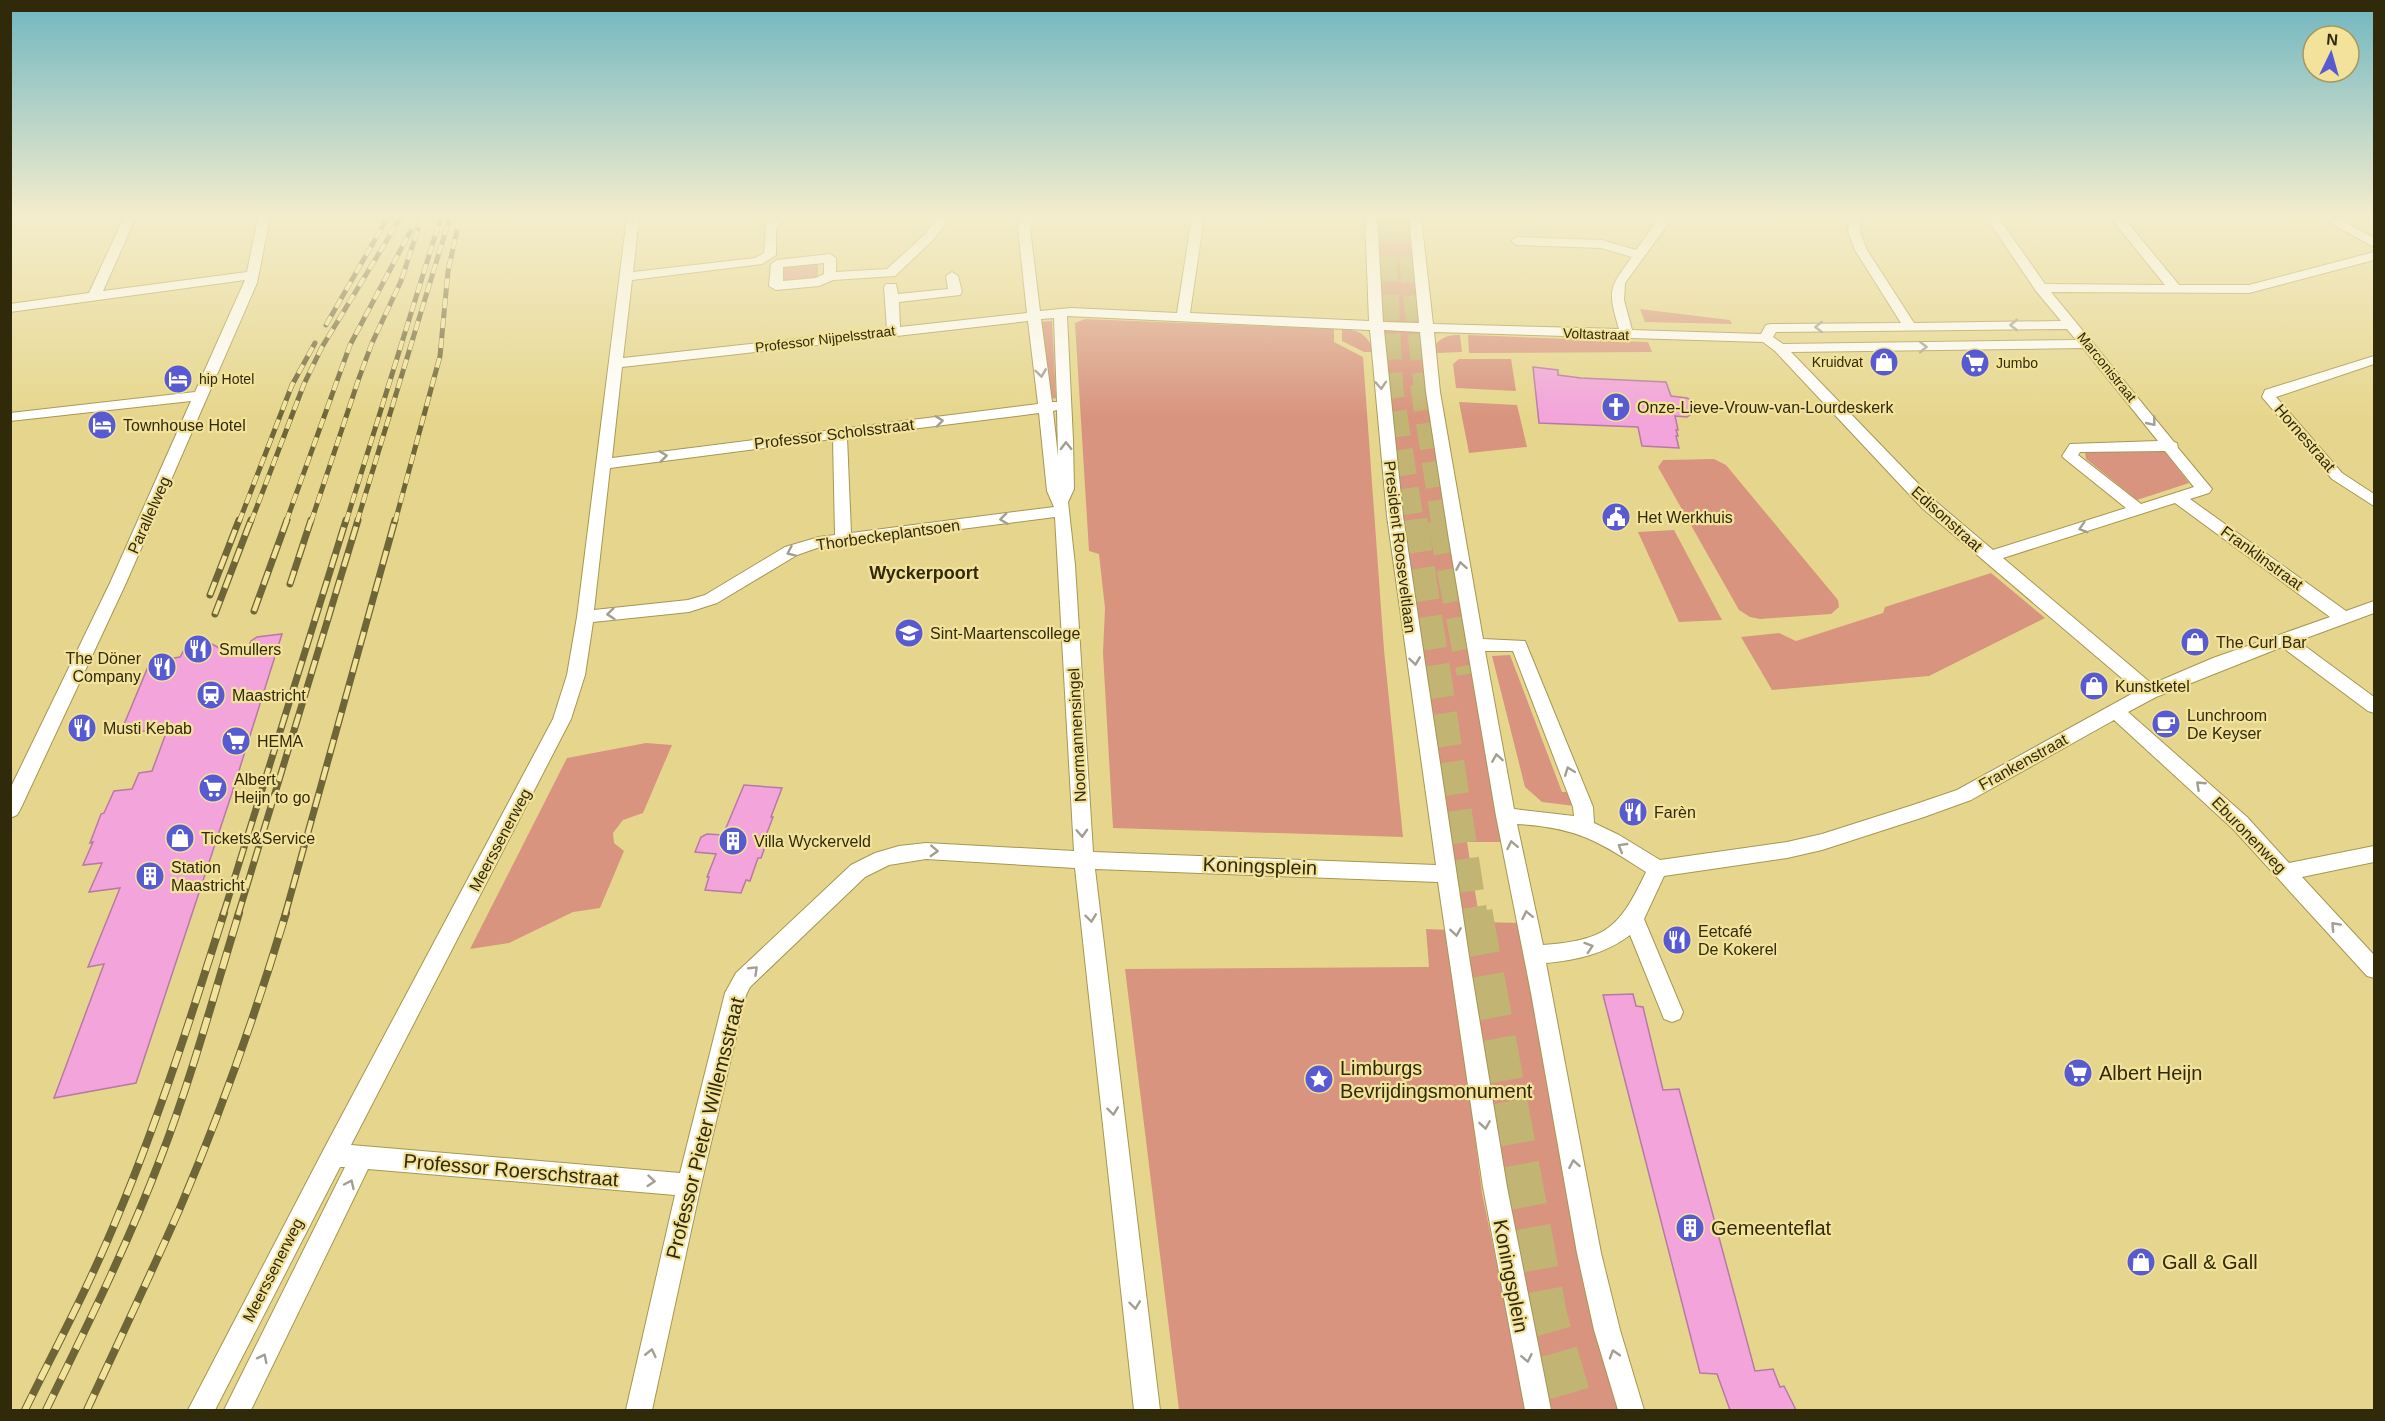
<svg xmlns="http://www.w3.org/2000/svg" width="2385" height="1421" font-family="Helvetica,sans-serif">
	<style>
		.green { fill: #d8947f }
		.building { fill: #f2a4db; stroke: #b77aa5; stroke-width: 1.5 }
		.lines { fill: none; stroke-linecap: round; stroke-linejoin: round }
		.highway-tunnel-far2 { stroke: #c2b473; stroke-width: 26; stroke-dasharray: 26 13; stroke-linecap: butt }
		.highway-tunnel-far1 { stroke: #c2b473; stroke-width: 33; stroke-dasharray: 33 16; stroke-linecap: butt }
		.highway-tunnel { stroke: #c2b473; stroke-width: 43; stroke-dasharray: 43 21; stroke-linecap: butt }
		.street-casing { stroke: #a69750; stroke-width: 2 }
		.street { fill: #fff; fill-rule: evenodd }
		.rail-far2-casing { stroke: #6e6538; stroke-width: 5 }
		.rail-far1-casing { stroke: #6e6538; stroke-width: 7 }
		.rail-casing { stroke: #6e6538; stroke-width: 8 }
		.rail-far2 { stroke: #f3e39a; stroke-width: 4; stroke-dasharray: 10; stroke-linecap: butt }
		.rail-far1 { stroke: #f3e39a; stroke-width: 4.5; stroke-dasharray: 14; stroke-linecap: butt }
		.rail { stroke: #f3e39a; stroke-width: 6; stroke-dasharray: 17; stroke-linecap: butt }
		.oneway { stroke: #a29f91 }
		.labels { text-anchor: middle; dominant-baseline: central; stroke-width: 4.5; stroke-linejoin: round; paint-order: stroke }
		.far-street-label { font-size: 14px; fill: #302a0b; stroke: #f3e39a }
		.far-poi-label { font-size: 14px; fill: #302a0b; stroke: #f3e39a; text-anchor: start }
		.poi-label { font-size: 16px; fill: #302a0b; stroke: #f3e39a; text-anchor: start }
		.street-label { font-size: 16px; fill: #302a0b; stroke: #f3e39a }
		.neighbourhood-label { font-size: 18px; font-weight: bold; fill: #302a0b; stroke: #f3e39a }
		.near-street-label { font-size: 20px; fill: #302a0b; stroke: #f3e39a }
		.near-poi-label { font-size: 20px; fill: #302a0b; stroke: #f3e39a; text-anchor: start }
	</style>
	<rect width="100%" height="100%" fill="#e6d68d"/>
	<!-- green -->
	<path class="green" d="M1376 217H1410L1505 842H1467L1480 922 1522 923 1586 1276 1622 1410H1548L1520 1298 1434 735 1394 455 1382 325Z
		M818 263V279L781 282 782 266Z
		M1640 309 1730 320 1732 324 1645 322Z
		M1085 319 1334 329V342L1363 357 1384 650 1403 837 1113 828 1103 653 1105 608 1099 554 1089 551 1075 323Z
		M1052 321 1056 398 1049 399 1039 322Z
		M1342 329C1360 330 1368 335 1374 352H1364L1342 341Z
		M1460 335 1462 352 1436 353V344C1443 336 1450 335 1460 335Z
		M1468 335 1648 342 1652 352 1469 353Z
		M1459 359H1511L1516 391 1456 388 1453 364Z
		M1459 402 1517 405 1527 447 1469 453Z
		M2164 451 2189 483 2137 500 2086 459 2085 452Z
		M1714 459 1726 465 1838 600 1839 607 1831 614 1760 619 1750 617 1739 610 1658 467 1663 460Z
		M1674 530 1722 620 1679 622 1638 532Z
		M1991 573 2045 618 1929 676 1772 690 1741 637 1779 633 1796 641 1883 613 1885 607Z
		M1510 655 1562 792H1570L1575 806 1542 802 1525 787 1492 656Z
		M646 743 672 745 643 813 623 820 613 833 614 843 624 851 600 908 573 912 509 943 470 949 567 758Z
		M1426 929 1449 930 1482 1193 1527 1410H1179L1125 969 1429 967Z"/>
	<!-- building -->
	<path class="building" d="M1533 367 1558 370V375L1581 378 1666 382 1671 396 1687 398 1702 407 1687 417 1675 416 1678 430H1676L1678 436H1676L1679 448 1642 446 1638 427 1539 423Z
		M282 634 231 796 136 1083 54 1098 104 964 88 967 120 888 89 892 102 863 83 865 93 842 90 843 101 814 104 813 114 791 132 789 139 773 152 771 168 728 120 734 150 662 180 657 184 650 190 646 210 643 225 651 232 650 248 648 251 641 257 637Z
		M744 785 782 788 771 817H773L765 838 768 839 761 858H758L750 881 746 880 741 893 705 890 709 877H707L716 854 695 852 701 837 707 834 723 835Z
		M1633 994 1636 1006 1643 1007 1663 1090 1679 1089 1755 1371 1773 1369 1780 1387 1784 1386 1796 1410H1730L1717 1374 1700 1373 1603 995Z"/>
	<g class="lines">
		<!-- highway-tunnel-far2 -->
		<path class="highway-tunnel-far2" d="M1382 217 1390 387 1411 522
			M1409 217 1411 253 1429 405
			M1423 384 1444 522"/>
		<!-- highway-tunnel-far1 -->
		<path class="highway-tunnel-far1" d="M1411 520 1471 915
			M1444 520 1473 673"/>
		<!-- highway-tunnel -->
		<path class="highway-tunnel" d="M1471 913 1546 1318 1573 1410"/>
		<!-- street casing -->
		<g class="street-casing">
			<path id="street" d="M124 217H136L103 291 247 272 258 217H270L257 283 126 583 20 810 17 815 10 818V789L110 583 191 401 10 421V413L195 392 245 280 10 312V304L89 293Z
				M627 217H639L633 272 755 258 764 253 766 225 774 217H787L776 229V255L762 264 632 280 623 358 887 329 884 287 886 284H896L898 294 948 289 946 276 952 272 958 276 962 292 960 295 899 302 900 327 1027 313 1018 228 1021 217H1033L1030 228 1040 311 1071 308 1177 313 1192 217H1204L1190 313 1369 321 1365 217H1377L1383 322 1419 323 1409 217H1421L1433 324 1619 329C1608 291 1608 289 1632 257L1601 248 1517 245 1511 241 1517 237 1602 240 1636 250 1660 217H1673L1625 283 1624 300 1632 330 1761 334 1766 325 1771 324 1901 323 1855 250 1848 232 1850 217H1862L1860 232 1867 250 1914 323 2061 321 2036 291 1986 217H1998L2045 284 2165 285 2110 217H2123L2179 285H2249L2374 252V260L2249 293 2051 292 2174 442 2177 443 2178 448 2212 489 2209 493 2190 499 2346 611 2374 601V613L2298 641 2374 697V713L2368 711 2282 647 2156 697 2128 712 2247 817 2289 863 2374 846V862L2302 877 2374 955V978L2367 976 2233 829 2114 720 1971 800 1924 817 1822 850 1787 858 1664 876 1644 919 1683 1012 1680 1019 1672 1022 1664 1019 1630 935C1605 954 1577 960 1546 963L1601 1253 1620 1330 1644 1410H1618L1594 1330 1577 1253 1531 993 1496 816 1449 540 1426 392 1420 332 1384 330 1403 516 1470 963 1507 1187 1551 1410H1525L1483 1187 1438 882 1095 869 1160 1410H1134L1075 868 926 859 889 865 865 877 750 987 746 995 701 1185 652 1410H626L675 1195 368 1169 251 1410H224L345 1167H340L215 1410H188L325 1147 553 719 567 675 577 617ZM1067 316 1370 330 1387 516 1436 865 1093 852 1075 565 1068 502 1074 489 1073 440ZM1054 318 1057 402H1052L1041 319ZM1028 321 1038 404 612 458 622 367ZM2067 329 2076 340 1783 344 1773 337 1776 332ZM1434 332 1763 342 1775 351 1922 508 2137 691 1957 790 1913 805 1822 834 1787 842 1660 860 1619 835 1594 823 1593 807 1525 641 1483 639 1440 392ZM2083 348 2158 441 2070 444 2062 456 2065 459 2126 508 1993 550 1934 500 1791 352ZM1057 410 1058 457 1053 411ZM1039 413 1047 491 1054 507 851 533 847 437ZM833 439 835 535 819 537 785 547 705 595 688 600 594 610 610 468ZM2165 451 2194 487 2141 504 2078 455 2080 452ZM2175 503 2330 617 2213 658 2152 684 2003 558ZM1055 517 1074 851 926 843 899 846 875 853 851 865 736 973 725 993 680 1173 351 1145 571 719 585 675 593 622 689 612 717 603 797 555 820 547ZM1485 651H1513L1573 807 1574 816 1514 809ZM1517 824C1575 827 1599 841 1646 872 1619 929 1606 940 1543 945Z
				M938 217H951L932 241 895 276 833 280 819 286 776 290 769 286 771 264 777 260 830 254 836 258V272L887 269 924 235ZM824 263V274L816 278 783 281V267Z
				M2319 217H2335L2374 238V247Z
				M2374 356V364L2276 397 2342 473 2374 494V506L2332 479 2262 397 2265 390Z"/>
		</g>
		<!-- street -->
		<use href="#street" class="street"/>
		<!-- rail-far2 casing -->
		<g class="rail-far2-casing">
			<path id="rail-far2" d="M326 325 388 217
				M239 522 292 385 315 343
				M251 522 304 384 322 347 401 217
				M286 522 350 345 418 217
				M311 522 359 378 372 343 401 281 418 229
				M346 522 441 217
				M357 522 450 217
				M395 522 440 356 448 271 460 217"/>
		</g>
		<!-- rail-far1 casing -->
		<g class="rail-far1-casing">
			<path id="rail-far1" d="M290 584 311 520
				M210 595 239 520
				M254 611 287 520
				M215 614 251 520
				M223 915 346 520
				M238 915 358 520
				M285 915 395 520"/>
		</g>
		<!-- rail casing -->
		<g class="rail-casing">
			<path id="rail" d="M25 1410C57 1345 92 1280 119 1213 160 1115 192 1014 224 913
				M46 1410C87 1326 128 1244 161 1157 192 1077 214 994 239 913
				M87 1410C118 1343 150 1276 180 1208 221 1112 256 1013 286 913"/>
		</g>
		<!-- rail-far2 -->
		<use href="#rail-far2" class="rail-far2"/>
		<!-- rail-far1 -->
		<use href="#rail-far1" class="rail-far1"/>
		<!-- rail -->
		<use href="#rail" class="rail"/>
	</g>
	<!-- one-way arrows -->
	<defs><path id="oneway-chevron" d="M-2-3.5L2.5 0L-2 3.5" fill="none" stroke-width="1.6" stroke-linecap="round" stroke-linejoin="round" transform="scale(1.5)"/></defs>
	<g class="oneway">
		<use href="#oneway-chevron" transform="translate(2014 325) rotate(180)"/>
		<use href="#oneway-chevron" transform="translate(1819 327) rotate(179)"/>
		<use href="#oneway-chevron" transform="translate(1923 347) rotate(-1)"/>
		<use href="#oneway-chevron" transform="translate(1041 373) rotate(82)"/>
		<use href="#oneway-chevron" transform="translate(1381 385) rotate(86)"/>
		<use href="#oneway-chevron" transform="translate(939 421) rotate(-7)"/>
		<use href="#oneway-chevron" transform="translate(2152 422) rotate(51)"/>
		<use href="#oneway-chevron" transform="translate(1066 446) rotate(-91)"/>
		<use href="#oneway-chevron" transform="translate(663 456) rotate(-7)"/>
		<use href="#oneway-chevron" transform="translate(1004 519) rotate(173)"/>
		<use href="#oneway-chevron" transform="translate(2083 528) rotate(163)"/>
		<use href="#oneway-chevron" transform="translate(791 552) rotate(156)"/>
		<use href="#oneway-chevron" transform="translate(1461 566) rotate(-100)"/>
		<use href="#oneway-chevron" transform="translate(611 614) rotate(174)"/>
		<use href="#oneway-chevron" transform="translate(1415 661) rotate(82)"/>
		<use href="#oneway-chevron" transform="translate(1497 758) rotate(-99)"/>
		<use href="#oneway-chevron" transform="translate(1569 771) rotate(-111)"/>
		<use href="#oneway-chevron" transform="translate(2200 785) rotate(-137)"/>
		<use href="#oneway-chevron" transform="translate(1082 833) rotate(87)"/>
		<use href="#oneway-chevron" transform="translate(1512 845) rotate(-102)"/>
		<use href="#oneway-chevron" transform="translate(1622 847) rotate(-149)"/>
		<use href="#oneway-chevron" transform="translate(934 851) rotate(3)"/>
		<use href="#oneway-chevron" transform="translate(1527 915) rotate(-102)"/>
		<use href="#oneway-chevron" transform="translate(1091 918) rotate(83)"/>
		<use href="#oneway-chevron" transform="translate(2335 926) rotate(-133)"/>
		<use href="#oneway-chevron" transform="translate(1456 932) rotate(81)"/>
		<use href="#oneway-chevron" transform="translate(1589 947) rotate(-18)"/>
		<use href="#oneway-chevron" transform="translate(754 970) rotate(-44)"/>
		<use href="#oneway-chevron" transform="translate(1113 1111) rotate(83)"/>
		<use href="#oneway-chevron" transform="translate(1485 1125) rotate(81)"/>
		<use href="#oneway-chevron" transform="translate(1574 1164) rotate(-100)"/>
		<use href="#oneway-chevron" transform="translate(651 1181) rotate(5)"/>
		<use href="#oneway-chevron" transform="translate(350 1184) rotate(-65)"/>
		<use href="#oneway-chevron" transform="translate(1135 1305) rotate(83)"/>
		<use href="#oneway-chevron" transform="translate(651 1353) rotate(-77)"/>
		<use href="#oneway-chevron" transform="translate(1614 1354) rotate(-107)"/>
		<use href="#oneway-chevron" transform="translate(263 1358) rotate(-63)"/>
		<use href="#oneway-chevron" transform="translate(1527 1358) rotate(78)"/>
	</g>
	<!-- sky -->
	<linearGradient id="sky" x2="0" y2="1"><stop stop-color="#70b6c1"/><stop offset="0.52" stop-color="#f4edcc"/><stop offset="1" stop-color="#f4edcc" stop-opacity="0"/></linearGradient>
	<rect width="2385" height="416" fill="url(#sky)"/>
	<!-- icons -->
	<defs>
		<g id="shop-disc" transform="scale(1.5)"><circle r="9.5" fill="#585ad1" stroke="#f3e39a"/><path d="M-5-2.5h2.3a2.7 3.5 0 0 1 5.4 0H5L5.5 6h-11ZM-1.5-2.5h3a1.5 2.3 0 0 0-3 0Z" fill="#fff"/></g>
		<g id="supermarket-disc" transform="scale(1.5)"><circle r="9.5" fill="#585ad1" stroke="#f3e39a"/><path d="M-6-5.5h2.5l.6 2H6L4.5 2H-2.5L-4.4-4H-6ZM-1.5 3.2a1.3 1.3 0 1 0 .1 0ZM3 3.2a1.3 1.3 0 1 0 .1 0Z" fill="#fff"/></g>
		<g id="hotel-disc" transform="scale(1.5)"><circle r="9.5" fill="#585ad1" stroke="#f3e39a"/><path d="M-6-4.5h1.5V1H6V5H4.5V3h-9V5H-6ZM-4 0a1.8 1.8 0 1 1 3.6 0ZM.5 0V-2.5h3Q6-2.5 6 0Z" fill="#fff"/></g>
		<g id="church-disc" transform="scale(1.5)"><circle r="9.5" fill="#585ad1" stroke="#f3e39a"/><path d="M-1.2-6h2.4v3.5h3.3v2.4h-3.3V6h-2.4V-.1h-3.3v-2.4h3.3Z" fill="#fff"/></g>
		<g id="civic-disc" transform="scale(1.5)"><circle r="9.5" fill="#585ad1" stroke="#f3e39a"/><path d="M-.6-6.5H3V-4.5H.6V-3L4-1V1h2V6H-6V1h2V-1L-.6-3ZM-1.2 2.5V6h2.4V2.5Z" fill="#fff"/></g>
		<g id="school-disc" transform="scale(1.5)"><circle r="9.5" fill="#585ad1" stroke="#f3e39a"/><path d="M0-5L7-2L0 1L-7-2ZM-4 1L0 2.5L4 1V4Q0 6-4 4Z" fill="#fff"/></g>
		<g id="restaurant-disc" transform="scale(1.5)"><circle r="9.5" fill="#585ad1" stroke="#f3e39a"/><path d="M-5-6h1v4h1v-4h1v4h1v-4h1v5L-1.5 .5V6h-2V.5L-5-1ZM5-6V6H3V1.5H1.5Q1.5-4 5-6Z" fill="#fff"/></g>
		<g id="station-disc" transform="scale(1.5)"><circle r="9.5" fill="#585ad1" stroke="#f3e39a"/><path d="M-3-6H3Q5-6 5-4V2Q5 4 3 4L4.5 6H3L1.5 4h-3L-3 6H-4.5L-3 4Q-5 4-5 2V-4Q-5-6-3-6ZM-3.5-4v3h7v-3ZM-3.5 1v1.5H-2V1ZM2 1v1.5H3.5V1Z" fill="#fff"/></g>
		<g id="cafe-disc" transform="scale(1.5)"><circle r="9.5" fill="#585ad1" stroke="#f3e39a"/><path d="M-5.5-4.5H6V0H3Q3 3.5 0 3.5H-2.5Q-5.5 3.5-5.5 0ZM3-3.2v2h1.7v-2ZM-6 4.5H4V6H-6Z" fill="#fff"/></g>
		<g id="building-disc" transform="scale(1.5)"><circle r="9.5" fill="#585ad1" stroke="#f3e39a"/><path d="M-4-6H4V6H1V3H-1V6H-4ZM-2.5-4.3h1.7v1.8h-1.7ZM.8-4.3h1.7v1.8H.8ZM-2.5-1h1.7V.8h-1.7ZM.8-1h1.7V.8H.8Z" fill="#fff"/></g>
		<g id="sight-disc" transform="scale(1.5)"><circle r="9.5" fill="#585ad1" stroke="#f3e39a"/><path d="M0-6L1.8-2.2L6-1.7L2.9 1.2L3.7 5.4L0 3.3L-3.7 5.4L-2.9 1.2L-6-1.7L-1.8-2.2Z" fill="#fff"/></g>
	</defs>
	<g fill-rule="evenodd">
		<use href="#shop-disc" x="1884" y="362"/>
		<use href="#supermarket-disc" x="1975" y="363"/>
		<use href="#hotel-disc" x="178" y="379"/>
		<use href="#church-disc" x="1616" y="407"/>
		<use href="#hotel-disc" x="102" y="425"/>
		<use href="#civic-disc" x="1616" y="517"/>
		<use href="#school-disc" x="909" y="633"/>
		<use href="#shop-disc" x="2195" y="642"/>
		<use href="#restaurant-disc" x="198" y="649"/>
		<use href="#restaurant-disc" x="162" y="667"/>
		<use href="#shop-disc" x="2094" y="686"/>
		<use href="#station-disc" x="211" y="695"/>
		<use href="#cafe-disc" x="2166" y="724"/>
		<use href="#restaurant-disc" x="82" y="728"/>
		<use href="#supermarket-disc" x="236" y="741"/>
		<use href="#supermarket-disc" x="213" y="788"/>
		<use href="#restaurant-disc" x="1633" y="812"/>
		<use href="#shop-disc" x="180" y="838"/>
		<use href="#building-disc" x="733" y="841"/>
		<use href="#building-disc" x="150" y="876"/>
		<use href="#restaurant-disc" x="1677" y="940"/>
		<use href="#supermarket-disc" x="2078" y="1073"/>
		<use href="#sight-disc" x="1319" y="1079"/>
		<use href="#building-disc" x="1690" y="1228"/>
		<use href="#shop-disc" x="2141" y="1262"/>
	</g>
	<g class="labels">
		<!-- far-street labels -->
		<g class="far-street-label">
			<text transform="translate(1596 334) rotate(2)">Voltastraat</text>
			<text transform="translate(825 339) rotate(-7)">Professor Nijpelsstraat</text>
			<text transform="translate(2107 367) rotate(51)">Marconistraat</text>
		</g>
		<!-- far-poi labels -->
		<g class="far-poi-label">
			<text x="1863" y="362" text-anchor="end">Kruidvat</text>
			<text x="1996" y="363">Jumbo</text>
			<text x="199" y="379">hip Hotel</text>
		</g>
		<!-- poi labels -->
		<g class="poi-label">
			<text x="1637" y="407">Onze-Lieve-Vrouw-van-Lourdeskerk</text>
			<text x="123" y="425">Townhouse Hotel</text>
			<text x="1637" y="517">Het Werkhuis</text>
			<text x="930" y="633">Sint-Maartenscollege</text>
			<text x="2216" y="642">The Curl Bar</text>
			<text x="219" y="649">Smullers</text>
			<text x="141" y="658" text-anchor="end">The Döner<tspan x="141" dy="18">Company</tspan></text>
			<text x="2115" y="686">Kunstketel</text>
			<text x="232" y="695">Maastricht</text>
			<text x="2187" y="715">Lunchroom<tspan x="2187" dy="18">De Keyser</tspan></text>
			<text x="103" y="728">Musti Kebab</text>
			<text x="257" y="741">HEMA</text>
			<text x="234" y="779">Albert<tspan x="234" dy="18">Heijn to go</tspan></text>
			<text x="1654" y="812">Farèn</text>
			<text x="201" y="838">Tickets&amp;Service</text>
			<text x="754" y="841">Villa Wyckerveld</text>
			<text x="171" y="867">Station<tspan x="171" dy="18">Maastricht</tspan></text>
			<text x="1698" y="931">Eetcafé<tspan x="1698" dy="18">De Kokerel</tspan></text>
		</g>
		<!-- street labels -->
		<g class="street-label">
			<text transform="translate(834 434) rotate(-7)">Professor Scholsstraat</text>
			<text transform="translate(2305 438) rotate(49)">Hornestraat</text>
			<text transform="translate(149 515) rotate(-66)">Parallelweg</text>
			<text transform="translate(1947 519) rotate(42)">Edisonstraat</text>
			<text transform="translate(888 535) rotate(-8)">Thorbeckeplantsoen</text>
			<text transform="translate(1400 547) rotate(83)">President Rooseveltlaan</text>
			<text transform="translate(2262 558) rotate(36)">Franklinstraat</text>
			<text transform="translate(1077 735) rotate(-93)">Noormannensingel</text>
			<text transform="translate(2023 762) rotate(-29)">Frankenstraat</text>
			<text transform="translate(2249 835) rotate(46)">Eburonenweg</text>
			<text transform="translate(500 840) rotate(-62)">Meerssenerweg</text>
			<text transform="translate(273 1270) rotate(-63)">Meerssenerweg</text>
		</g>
		<!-- neighbourhood labels -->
		<g class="neighbourhood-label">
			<text x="924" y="573">Wyckerpoort</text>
		</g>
		<!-- near-street labels -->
		<g class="near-street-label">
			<text transform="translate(1260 866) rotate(2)">Koningsplein</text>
			<text transform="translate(705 1128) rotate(-76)">Professor Pieter Willemsstraat</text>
			<text transform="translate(511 1170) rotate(5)">Professor Roerschstraat</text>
			<text transform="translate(1511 1276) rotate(79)">Koningsplein</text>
		</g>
		<!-- near-poi labels -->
		<g class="near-poi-label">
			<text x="1340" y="1068">Limburgs<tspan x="1340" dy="23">Bevrijdingsmonument</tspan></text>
			<text x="2099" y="1073">Albert Heijn</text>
			<text x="1711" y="1228">Gemeenteflat</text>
			<text x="2162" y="1262">Gall &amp; Gall</text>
		</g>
	</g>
	<!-- border -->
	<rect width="2385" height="1421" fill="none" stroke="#302a0b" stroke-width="24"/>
	<!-- north arrow -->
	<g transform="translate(2331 54) rotate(5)"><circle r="28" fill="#f3e39a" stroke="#a59961" stroke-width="1.5"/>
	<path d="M0-4.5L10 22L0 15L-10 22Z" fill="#585ad1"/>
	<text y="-9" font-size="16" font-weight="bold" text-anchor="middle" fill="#302a0b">N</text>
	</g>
</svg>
